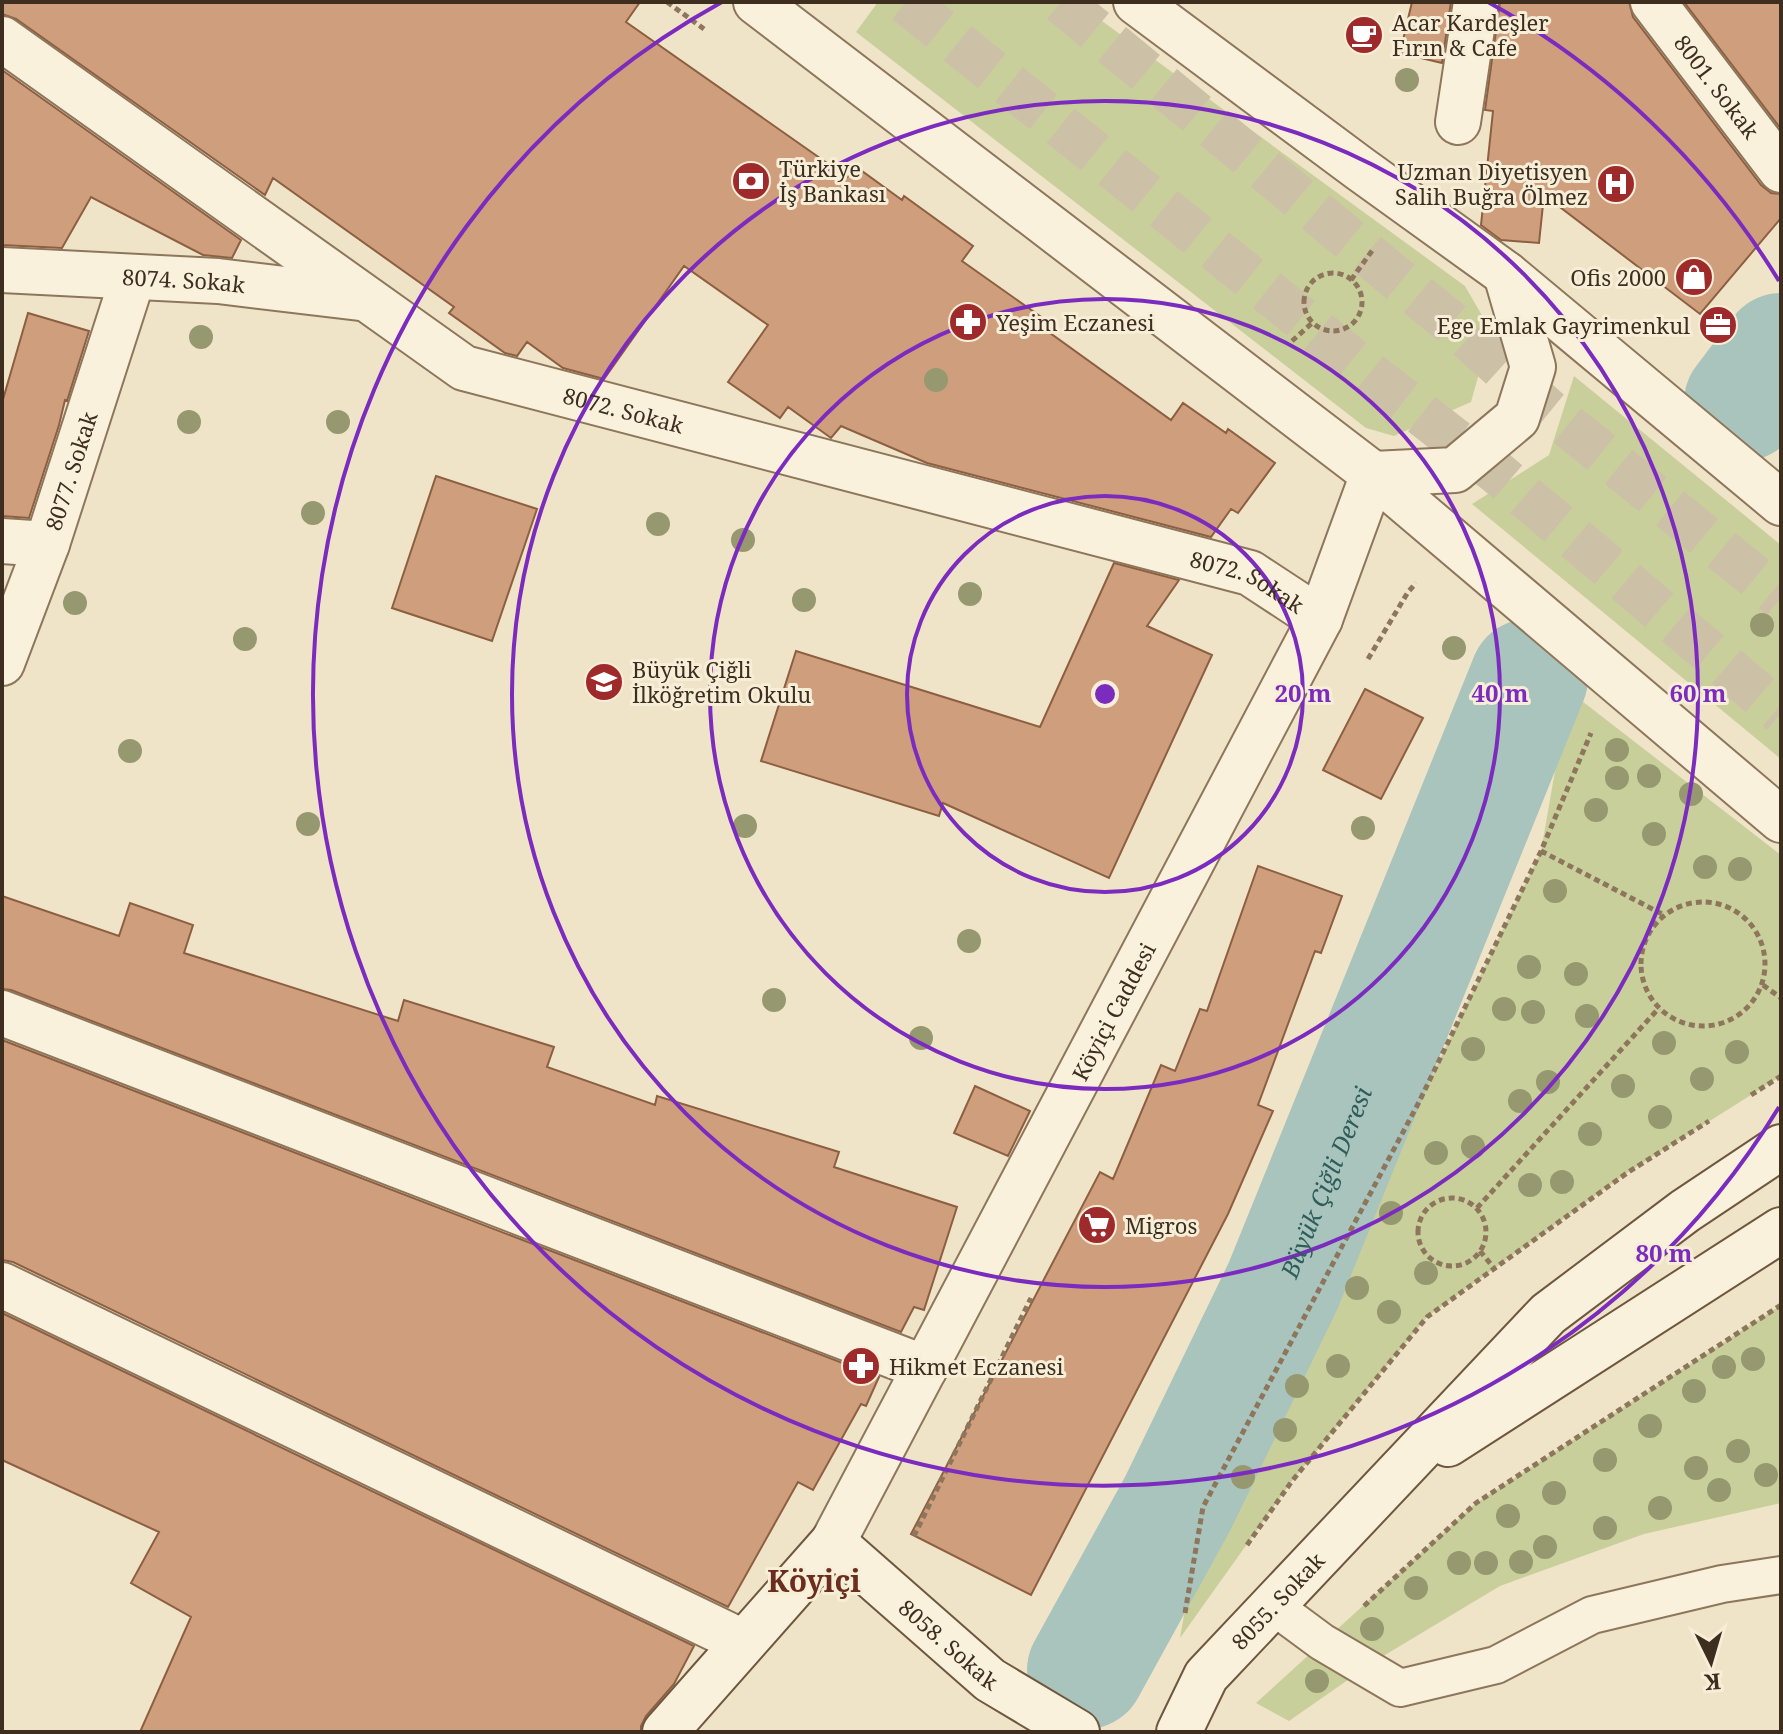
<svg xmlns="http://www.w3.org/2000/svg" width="1783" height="1734" font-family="'Noto Serif',serif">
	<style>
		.green { fill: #c9cf9b }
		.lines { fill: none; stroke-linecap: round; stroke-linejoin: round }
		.river { stroke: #a9c4bc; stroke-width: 118 }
		.building { fill: #cf9f7d; stroke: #8d5f41; stroke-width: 2 }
		.highway-tunnel { stroke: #ccc0a6; stroke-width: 44; stroke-dasharray: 44 22; stroke-linecap: butt }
		.lane-casing { stroke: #8d765c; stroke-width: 40 }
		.street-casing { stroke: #8d765c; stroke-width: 48 }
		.secondary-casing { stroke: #6f573f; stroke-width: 48 }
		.path { stroke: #8d765c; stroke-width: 5; stroke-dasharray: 6 4; stroke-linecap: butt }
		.lane { stroke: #faf1dc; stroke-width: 36 }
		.street { stroke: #faf1dc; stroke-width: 44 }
		.secondary { stroke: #faf1dc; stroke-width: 44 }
		.tree { fill: #96986f }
		.ring { fill: none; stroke: #7b2cbf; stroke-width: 4 }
		.labels { text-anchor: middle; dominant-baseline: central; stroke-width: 6; stroke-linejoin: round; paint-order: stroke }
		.poi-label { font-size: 22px; fill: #3d2e20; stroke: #f7eed8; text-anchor: start }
		.street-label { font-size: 22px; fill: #3d2e20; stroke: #f7eed8 }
		.water-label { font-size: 24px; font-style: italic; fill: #2f5d5a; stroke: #f7eed8 }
		.district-label { font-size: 30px; font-weight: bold; fill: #6b2e1e; stroke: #f7eed8 }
		.centre { fill: #7b2cbf; stroke: #f7eed8; stroke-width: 4 }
		.ring-label { font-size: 24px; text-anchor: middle; font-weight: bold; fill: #7b2cbf; stroke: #f7eed8; stroke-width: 6; stroke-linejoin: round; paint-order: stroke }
	</style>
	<rect width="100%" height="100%" fill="#f0e4c8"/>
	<!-- green -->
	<path class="green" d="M878 2H1076L1465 286 1491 331 1471 402 1394 436 1366 428 856 32Z
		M1574 376 1781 545V759L1472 504 1549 455Z
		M1569 691 1781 855V1076L1627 1173 1427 1317 1292 1481 1180 1638 1203 1507 1418 1104 1541 851Z
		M1781 1305V1503L1644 1534 1500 1586 1375 1661 1289 1721 1256 1703 1476 1503Z"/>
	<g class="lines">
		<!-- river -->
		<g class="river">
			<path d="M1743 402 1781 352"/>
			<path id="s1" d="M1086 1670 1178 1503 1283 1286 1529 678"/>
		</g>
	</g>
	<!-- building -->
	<path class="building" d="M2 2H640L626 22 847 177 855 166 902 200 904 196 973 246 962 261 1044 319 1039 325 1171 420 1183 403 1226 433 1228 429 1275 463 1238 513 1231 509 1211 537 927 463 841 426 831 438 788 407 780 418 728 382 768 325 684 266 604 379 563 368 527 342 517 356 505 353 449 313 454 307 273 178 265 195 16 19 2 14Z
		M1412 2H1451L1442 63 1400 53Z
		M1500 2H1629L1633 17 1761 185 1771 193 1781 194V218L1700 314 1544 195 1539 243 1501 240 1481 225 1493 111 1485 110Z
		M1684 2H1781V129Z
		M2 70 241 240 232 258 203 255 91 197 62 248 2 245Z
		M28 313 89 331 67 401 65 400 59 425 29 518 2 516V403Z
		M436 476 537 509 492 641 392 608Z
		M1114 563 1179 580 1147 626 1212 655 1109 878 943 803 939 816 761 761 796 651 1040 727Z
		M1365 689 1423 718 1381 799 1323 770Z
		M1258 866 1342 896 1321 953 1315 951 1258 1105 1273 1111 1228 1214 1031 1595 911 1534 1100 1172 1113 1179 1161 1065 1175 1071 1200 1009 1207 1011Z
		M2 896 119 936 130 903 193 925 184 953 398 1021 404 1000 554 1047 547 1067 655 1105 657 1096 839 1152 834 1167 957 1207 924 1310 914 1307 901 1332 11 990 2 989Z
		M2 1040 879 1377 866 1406 861 1404 813 1490 798 1482 728 1607 13 1262 2 1260Z
		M975 1086 1030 1111 1008 1156 954 1133Z
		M2 1313 694 1646 674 1684 646 1716 641 1726V1732H140L191 1617 131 1583 159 1532 2 1460Z"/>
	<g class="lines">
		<!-- highway-tunnel -->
		<path class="highway-tunnel" d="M906 2 1388 388 1495 471 1781 713
			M1061 2 1457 328 1547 409 1781 598"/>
		<!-- lane casing -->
		<g class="lane-casing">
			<path id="lane" d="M1272 1605 1322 1642 1400 1688 1496 1665 1592 1615 1722 1584 1781 1575"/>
		</g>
		<!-- street casing -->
		<g class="street-casing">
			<g id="street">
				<path d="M756 2 1373 474 1781 820"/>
				<path d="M1136 2 1359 168 1506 274 1781 503"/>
				<path id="s2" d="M1653 2 1781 170"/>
				<path id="s3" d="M2 39 464 368 1250 573 1320 619"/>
				<path d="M1458 122 1476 2"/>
				<path id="s4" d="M2 270 218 281 360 298"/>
				<path d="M1373 474 1455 470 1517 418 1533 367 1506 274"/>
				<path d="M2 541 47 544"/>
				<path id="s5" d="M2 663 47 544 133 277"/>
				<path d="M2 1013 925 1368"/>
				<path d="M2 1285 743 1642"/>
				<path id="s6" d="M833 1542 1320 619 1373 474"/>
			</g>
		</g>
		<!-- secondary casing -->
		<g class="secondary-casing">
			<g id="secondary">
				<path d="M1448 1444 1781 1230"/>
				<path id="s7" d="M665 1732 833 1542 990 1680 1077 1732"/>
				<path id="s8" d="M1179 1732 1206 1676 1548 1314 1685 1211 1781 1147"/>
			</g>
		</g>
		<!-- path -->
		<path class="path" d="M667 2 704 29
			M1304 302a29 29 0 1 1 58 0a29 29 0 1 1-58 0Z
			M1351 280 1374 248
			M1292 341 1312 323
			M1368 659 1408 592 1416 583
			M1541 851 1664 915
			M1641 964a62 62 0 1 1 124 0a62 62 0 1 1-124 0Z
			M1763 985 1781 998
			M1751 1095 1781 1076
			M1418 1232a34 34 0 1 1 68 0a34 34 0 1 1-68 0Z
			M1477 1208 1659 1008
			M1480 1251 1494 1268
			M914 1536 1031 1298
			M1247 1545 1292 1481 1427 1317 1627 1173 1709 1121
			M1364 1606 1476 1503 1781 1305
			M1185 1613 1203 1507 1418 1104 1541 851 1591 733"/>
		<!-- lane -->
		<use href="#lane" class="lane"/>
		<!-- street -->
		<use href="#street" class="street"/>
		<!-- secondary -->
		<use href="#secondary" class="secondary"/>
	</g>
	<!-- trees -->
	<g class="tree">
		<circle cx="1407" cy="80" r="12"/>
		<circle cx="201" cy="337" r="12"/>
		<circle cx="936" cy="380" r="12"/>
		<circle cx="189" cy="422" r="12"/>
		<circle cx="338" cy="422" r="12"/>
		<circle cx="313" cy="513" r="12"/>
		<circle cx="658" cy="524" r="12"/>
		<circle cx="743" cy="540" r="12"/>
		<circle cx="970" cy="594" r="12"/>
		<circle cx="804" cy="600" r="12"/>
		<circle cx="75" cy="603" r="12"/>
		<circle cx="1762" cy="625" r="12"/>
		<circle cx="245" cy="639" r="12"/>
		<circle cx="1454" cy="648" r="12"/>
		<circle cx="1617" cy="750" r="12"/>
		<circle cx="130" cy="751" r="12"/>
		<circle cx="1649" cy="776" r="12"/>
		<circle cx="1617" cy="778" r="12"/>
		<circle cx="1691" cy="794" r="12"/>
		<circle cx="1596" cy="810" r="12"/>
		<circle cx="308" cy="824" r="12"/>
		<circle cx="745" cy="826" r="12"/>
		<circle cx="1363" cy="828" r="12"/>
		<circle cx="1654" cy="834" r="12"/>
		<circle cx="1705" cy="867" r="12"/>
		<circle cx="1740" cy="869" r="12"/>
		<circle cx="1555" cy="891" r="12"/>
		<circle cx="969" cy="941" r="12"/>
		<circle cx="1529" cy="967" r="12"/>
		<circle cx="1576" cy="974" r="12"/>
		<circle cx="774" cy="1000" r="12"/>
		<circle cx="1504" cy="1009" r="12"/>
		<circle cx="1533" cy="1012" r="12"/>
		<circle cx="1587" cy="1016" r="12"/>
		<circle cx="921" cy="1038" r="12"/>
		<circle cx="1664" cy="1043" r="12"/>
		<circle cx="1473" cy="1049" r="12"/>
		<circle cx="1737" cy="1052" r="12"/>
		<circle cx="1702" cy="1079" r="12"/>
		<circle cx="1548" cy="1082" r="12"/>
		<circle cx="1623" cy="1086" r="12"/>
		<circle cx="1520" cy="1101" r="12"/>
		<circle cx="1660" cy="1117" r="12"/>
		<circle cx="1590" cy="1134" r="12"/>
		<circle cx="1473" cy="1147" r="12"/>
		<circle cx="1436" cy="1153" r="12"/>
		<circle cx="1562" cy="1182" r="12"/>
		<circle cx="1530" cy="1185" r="12"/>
		<circle cx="1391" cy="1213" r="12"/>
		<circle cx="1426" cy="1273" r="12"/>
		<circle cx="1357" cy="1288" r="12"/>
		<circle cx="1389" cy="1312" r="12"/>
		<circle cx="1753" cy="1359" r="12"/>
		<circle cx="1338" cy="1366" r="12"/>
		<circle cx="1724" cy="1367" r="12"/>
		<circle cx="1297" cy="1386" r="12"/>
		<circle cx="1694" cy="1391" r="12"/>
		<circle cx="1650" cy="1426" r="12"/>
		<circle cx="1285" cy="1430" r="12"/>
		<circle cx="1738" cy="1451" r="12"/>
		<circle cx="1605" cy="1460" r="12"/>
		<circle cx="1696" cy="1468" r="12"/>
		<circle cx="1766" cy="1475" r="12"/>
		<circle cx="1243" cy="1477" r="12"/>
		<circle cx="1719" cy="1490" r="12"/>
		<circle cx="1554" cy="1493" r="12"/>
		<circle cx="1660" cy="1508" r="12"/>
		<circle cx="1508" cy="1516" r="12"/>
		<circle cx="1605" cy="1528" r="12"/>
		<circle cx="1545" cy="1547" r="12"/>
		<circle cx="1521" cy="1562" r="12"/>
		<circle cx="1459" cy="1563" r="12"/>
		<circle cx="1486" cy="1563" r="12"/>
		<circle cx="1416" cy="1588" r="12"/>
		<circle cx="1372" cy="1629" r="12"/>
		<circle cx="1317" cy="1681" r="12"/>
	</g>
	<!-- distance rings -->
	<g class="ring">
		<circle cx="1105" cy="694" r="198"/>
		<circle cx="1105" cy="694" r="395"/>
		<circle cx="1105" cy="694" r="593"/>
		<path d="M1779 1107A791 791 0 1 1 722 2M1488 2A791 791 0 0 1 1779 281"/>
	</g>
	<!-- icons -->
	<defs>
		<g id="cafe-disc" transform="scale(2)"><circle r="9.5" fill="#9e2a2b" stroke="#f7eed8"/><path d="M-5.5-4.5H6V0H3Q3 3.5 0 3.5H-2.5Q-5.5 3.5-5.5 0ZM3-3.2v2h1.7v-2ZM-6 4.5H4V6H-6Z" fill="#fff"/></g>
		<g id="bank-disc" transform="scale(2)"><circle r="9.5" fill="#9e2a2b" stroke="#f7eed8"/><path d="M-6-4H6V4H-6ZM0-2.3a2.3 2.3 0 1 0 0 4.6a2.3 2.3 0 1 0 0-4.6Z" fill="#fff"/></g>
		<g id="hospital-disc" transform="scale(2)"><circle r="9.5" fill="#9e2a2b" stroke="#f7eed8"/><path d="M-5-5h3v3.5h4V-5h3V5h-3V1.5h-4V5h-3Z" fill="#fff"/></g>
		<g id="shop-disc" transform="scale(2)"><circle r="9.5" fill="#9e2a2b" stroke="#f7eed8"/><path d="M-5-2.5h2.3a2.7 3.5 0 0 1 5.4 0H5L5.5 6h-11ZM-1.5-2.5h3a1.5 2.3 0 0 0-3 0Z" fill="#fff"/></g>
		<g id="pharmacy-disc" transform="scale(2)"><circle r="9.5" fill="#9e2a2b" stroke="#f7eed8"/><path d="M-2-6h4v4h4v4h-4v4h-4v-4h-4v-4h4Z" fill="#fff"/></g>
		<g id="office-disc" transform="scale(2)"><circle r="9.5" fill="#9e2a2b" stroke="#f7eed8"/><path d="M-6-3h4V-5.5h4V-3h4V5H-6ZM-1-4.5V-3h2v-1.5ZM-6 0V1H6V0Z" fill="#fff"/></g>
		<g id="school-disc" transform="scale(2)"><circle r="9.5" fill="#9e2a2b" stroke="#f7eed8"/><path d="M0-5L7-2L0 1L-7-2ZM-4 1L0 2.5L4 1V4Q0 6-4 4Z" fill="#fff"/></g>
		<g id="supermarket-disc" transform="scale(2)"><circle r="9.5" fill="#9e2a2b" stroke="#f7eed8"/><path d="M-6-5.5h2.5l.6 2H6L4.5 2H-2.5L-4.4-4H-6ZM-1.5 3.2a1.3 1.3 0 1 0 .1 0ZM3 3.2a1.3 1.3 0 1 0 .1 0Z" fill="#fff"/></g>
	</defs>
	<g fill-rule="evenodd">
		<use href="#cafe-disc" x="1364" y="35"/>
		<use href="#bank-disc" x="751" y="181"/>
		<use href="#hospital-disc" x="1616" y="184"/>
		<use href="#shop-disc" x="1694" y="277"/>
		<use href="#pharmacy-disc" x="968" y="322"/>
		<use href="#office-disc" x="1718" y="325"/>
		<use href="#school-disc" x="604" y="682"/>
		<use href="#supermarket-disc" x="1097" y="1225"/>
		<use href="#pharmacy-disc" x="861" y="1366"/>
	</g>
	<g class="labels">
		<!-- poi labels -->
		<g class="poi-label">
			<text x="1392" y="22">Acar Kardeşler<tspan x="1392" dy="25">Fırın &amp; Cafe</tspan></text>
			<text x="779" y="168">Türkiye<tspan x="779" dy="25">İş Bankası</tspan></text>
			<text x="1588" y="171" text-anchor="end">Uzman Diyetisyen<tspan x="1588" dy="25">Salih Buğra Ölmez</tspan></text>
			<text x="1666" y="277" text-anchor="end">Ofis 2000</text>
			<text x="996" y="322">Yeşim Eczanesi</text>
			<text x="1690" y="325" text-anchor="end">Ege Emlak Gayrimenkul</text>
			<text x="632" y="669">Büyük Çiğli<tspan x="632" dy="25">İlköğretim Okulu</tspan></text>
			<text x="1125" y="1225">Migros</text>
			<text x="889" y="1366">Hikmet Eczanesi</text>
		</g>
		<!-- street labels -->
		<g class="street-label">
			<text stroke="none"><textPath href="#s2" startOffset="106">8001. Sokak</textPath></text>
			<text stroke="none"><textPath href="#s4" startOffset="182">8074. Sokak</textPath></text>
			<text stroke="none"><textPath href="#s3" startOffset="732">8072. Sokak</textPath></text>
			<text stroke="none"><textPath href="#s5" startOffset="204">8077. Sokak</textPath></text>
			<text stroke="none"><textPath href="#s3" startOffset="1380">8072. Sokak</textPath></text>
			<text stroke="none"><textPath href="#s6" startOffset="600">Köyiçi Caddesi</textPath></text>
			<text stroke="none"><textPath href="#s8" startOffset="166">8055. Sokak</textPath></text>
			<text stroke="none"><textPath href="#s7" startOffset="408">8058. Sokak</textPath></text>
		</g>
		<!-- water labels -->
		<g class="water-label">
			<text stroke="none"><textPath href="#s1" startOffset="544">Büyük Çiğli Deresi</textPath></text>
		</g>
		<!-- district labels -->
		<g class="district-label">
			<text x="814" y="1580">Köyiçi</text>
		</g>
	</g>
	<circle cx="1105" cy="694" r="12" class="centre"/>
	<g class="ring-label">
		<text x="1303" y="702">20 m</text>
		<text x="1500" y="702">40 m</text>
		<text x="1698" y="702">60 m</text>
		<text x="1664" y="1262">80 m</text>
	</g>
	<!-- border -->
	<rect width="1783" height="1734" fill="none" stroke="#3d2e20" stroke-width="8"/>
	<!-- north arrow -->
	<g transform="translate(1711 1662) rotate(175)" stroke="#f7eed8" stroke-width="6" paint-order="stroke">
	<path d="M0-6L14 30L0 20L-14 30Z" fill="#3d2e20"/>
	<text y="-12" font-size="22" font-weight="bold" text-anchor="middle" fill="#3d2e20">K</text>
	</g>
</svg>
